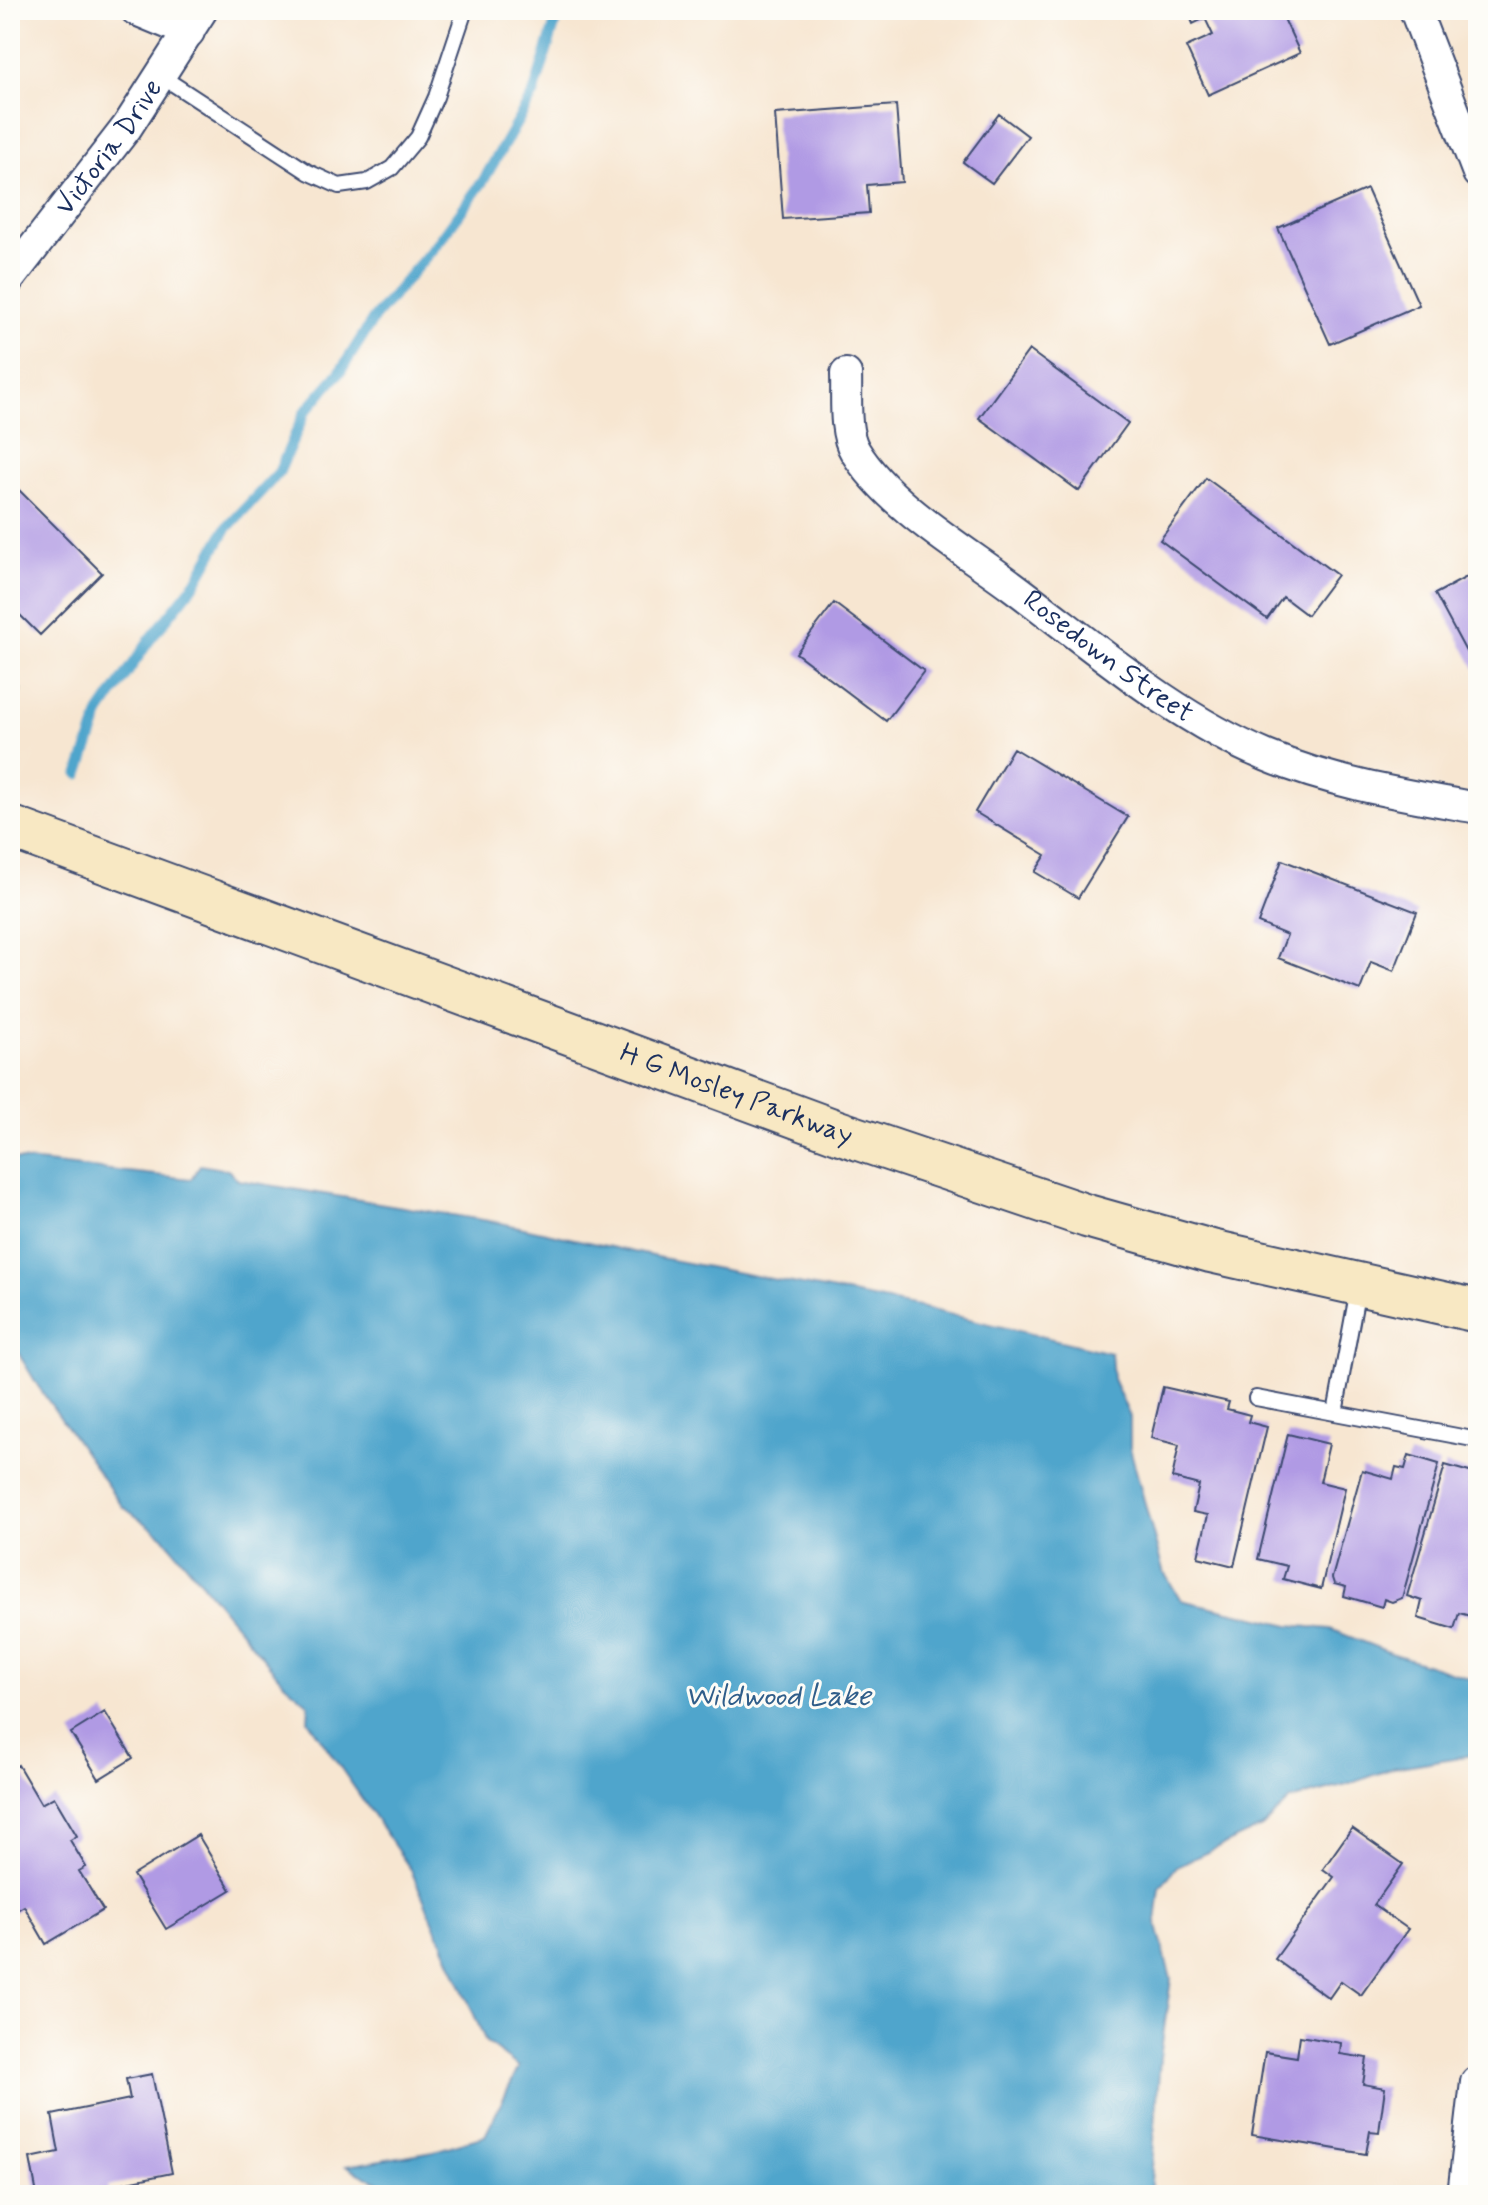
<svg xmlns="http://www.w3.org/2000/svg" width="1488" height="2205" font-family="Mynerve,sans-serif">
	<style>
		.water { fill: #50a5cc; stroke: #366a95; stroke-width: 2 }
		.lines { fill: none; stroke-linecap: round; stroke-linejoin: round }
		.stream { stroke: #50a5cc; stroke-width: 11 }
		.building { fill: #b09ae4 }
		.service-casing { stroke: #3c4a6f; stroke-width: 18 }
		.minor-casing { stroke: #3c4a6f; stroke-width: 34 }
		.secondary-casing { stroke: #3c4a6f; stroke-width: 46 }
		.service { stroke: #fff; stroke-width: 14 }
		.minor { stroke: #fff; stroke-width: 30 }
		.secondary { stroke: #f8e8c3; stroke-width: 42 }
		.labels { text-anchor: middle; dominant-baseline: central; stroke-width: 6; stroke-linejoin: round; paint-order: stroke }
		.street-label { font-size: 28px; fill: #1b2f5e; stroke: #fdfcf7 }
		.water-label { font-size: 30px; font-style: italic; fill: #305e8a; stroke: #fdfcf7 }
	</style>
	<rect width="100%" height="100%" fill="#fdfcf7"/>
	<filter id="ink" filterUnits="userSpaceOnUse"><feTurbulence type="fractalNoise" baseFrequency=".0125" numOctaves="2"/><feDisplacementMap in="SourceGraphic" scale="16" xChannelSelector="R" yChannelSelector="G"/><feConvolveMatrix kernelMatrix="1 2 1 2 8 2 1 2 1" color-interpolation-filters="sRGB"/></filter>
	<filter id="wash" filterUnits="userSpaceOnUse"><feTurbulence type="fractalNoise" baseFrequency=".006" numOctaves="4" result="noise"/><feDisplacementMap in="SourceGraphic" scale="32" xChannelSelector="R" yChannelSelector="G"/><feGaussianBlur stdDeviation="1.8" result="paint"/><feColorMatrix in="noise" values="0 0 0 0 0 0 0 0 0 0 0 0 0 0 0 0 0 1.4 0 .05"/><feComposite in="paint" operator="in"/></filter>
	<g filter="url(#wash)">
		<rect width="100%" height="100%" fill="#f7e6d1"/>
		<!-- water -->
		<path class="water" d="M10 1159 191 1179 200 1165 228 1170 238 1180 501 1223 661 1258 919 1307 1111 1353 1113 1379 1130 1417V1448L1163 1571 1181 1600 1290 1625 1330 1629 1391 1653 1478 1681V1754L1393 1768 1347 1785 1290 1800 1262 1827 1177 1866 1160 1888 1156 1922 1171 1979 1160 2058 1150 2195H404L346 2166 434 2151 485 2136 519 2067 486 2042 411 1870 308 1720 309 1704 284 1683 163 1536 122 1506 38 1386 10 1339Z"/>
		<g class="lines">
			<!-- stream -->
			<path class="stream" d="M79 774 100 713 149 641 196 582 226 529 279 472 305 412 340 372 374 318 440 240 483 181 534 93 559 10"/>
		</g>
		<g id="blocks">
			<!-- building -->
			<path class="building" d="M1187 10H1280L1300 53 1208 95 1186 47 1213 35 1205 18 1193 24Z
				M896 105 902 182 867 185 869 213 783 219 775 114Z
				M999 114 1028 136 992 183 963 162Z
				M1367 189 1419 305 1330 344 1278 228Z
				M1029 350 1128 423 1079 491 979 418Z
				M1206 478 1337 575 1307 615 1283 597 1267 619 1160 540Z
				M10 481 102 573 40 635 10 605Z
				M1478 571V674L1435 594Z
				M834 603 924 671 886 721 796 653Z
				M10 622H18L16 689 10 688Z
				M1013 748 1128 817 1078 898 1035 872 1046 855 975 812Z
				M1282 860 1417 912 1394 971 1371 962 1360 990 1278 958 1287 935 1258 923Z
				M1163 1387 1229 1402 1227 1409 1250 1415 1248 1422 1267 1427 1234 1566 1198 1557 1208 1515 1193 1512 1199 1485 1172 1478 1179 1445 1151 1438Z
				M1288 1434 1329 1444 1320 1482 1345 1488 1321 1589 1283 1579 1287 1566 1258 1559Z
				M1409 1455 1439 1464 1402 1598 1392 1602 1384 1599 1382 1607 1344 1596 1346 1587 1334 1584 1332 1578 1362 1470 1393 1479 1396 1467 1405 1469Z
				M1445 1465 1473 1473 1470 1484 1478 1486V1618L1459 1613 1454 1629 1418 1618 1422 1601 1407 1596Z
				M105 1712 133 1758 99 1779 71 1733Z
				M18 1765 41 1804 54 1797 77 1836 70 1840 86 1867 79 1871 103 1910 46 1944 24 1906 10 1914V1770Z
				M1352 1828 1403 1864 1374 1905 1408 1929 1361 1995 1341 1981 1329 1998 1275 1959 1334 1877 1323 1869Z
				M198 1835 231 1890 166 1929 133 1875Z
				M1300 2036 1341 2043 1340 2054 1367 2058 1363 2084 1385 2088 1379 2132 1370 2131 1366 2154 1252 2135 1265 2052 1297 2057Z
				M152 2074 172 2173 108 2186 110 2195H37L30 2158 59 2152 52 2115 130 2099 126 2079Z"/>
		</g>
	</g>
	<g filter="url(#ink)">
		<use href="#blocks" fill-opacity="0" stroke="#3c4a6f" stroke-width="2"/>
		<g class="lines">
			<!-- service casing -->
			<g class="service-casing">
				<path id="service" d="M161 76 308 172 339 186 367 182 392 168 418 137 436 97 465 10
					M1358 1289 1335 1413 1478 1440
					M1256 1398 1335 1413"/>
			</g>
			<!-- minor casing -->
			<g class="minor-casing">
				<g id="minor">
					<path d="M136 10 189 32"/>
					<path d="M1415 10 1478 173"/>
					<path id="s1" d="M10 278 127 127 202 10"/>
					<path id="s2" d="M846 374C847 397 843 431 855 451 888 505 961 548 1011 585 1092 645 1173 717 1267 756 1335 784 1406 795 1478 808"/>
					<path d="M1463 2195 1476 2082 1478 2083"/>
				</g>
			</g>
			<!-- secondary casing -->
			<g class="secondary-casing">
				<g id="secondary">
					<path id="s3" d="M10 827 838 1132 1087 1216 1211 1251 1478 1311"/>
				</g>
			</g>
			<!-- service -->
			<use href="#service" class="service"/>
			<!-- minor -->
			<use href="#minor" class="minor"/>
			<!-- secondary -->
			<use href="#secondary" class="secondary"/>
		</g>
	</g>
	<g class="labels">
		<!-- street labels -->
		<g class="street-label">
			<text stroke="none"><textPath href="#s1" startOffset="164">Victoria Drive</textPath></text>
			<text stroke="none"><textPath href="#s2" startOffset="406">Rosedown Street</textPath></text>
			<text stroke="none"><textPath href="#s3" startOffset="774">H G Mosley Parkway</textPath></text>
		</g>
		<!-- water labels -->
		<g class="water-label">
			<text x="778" y="1696">Wildwood Lake</text>
		</g>
	</g>
	<!-- margin -->
	<rect width="1488" height="2205" fill="none" stroke="#fdfcf7" stroke-width="40"/>
</svg>
